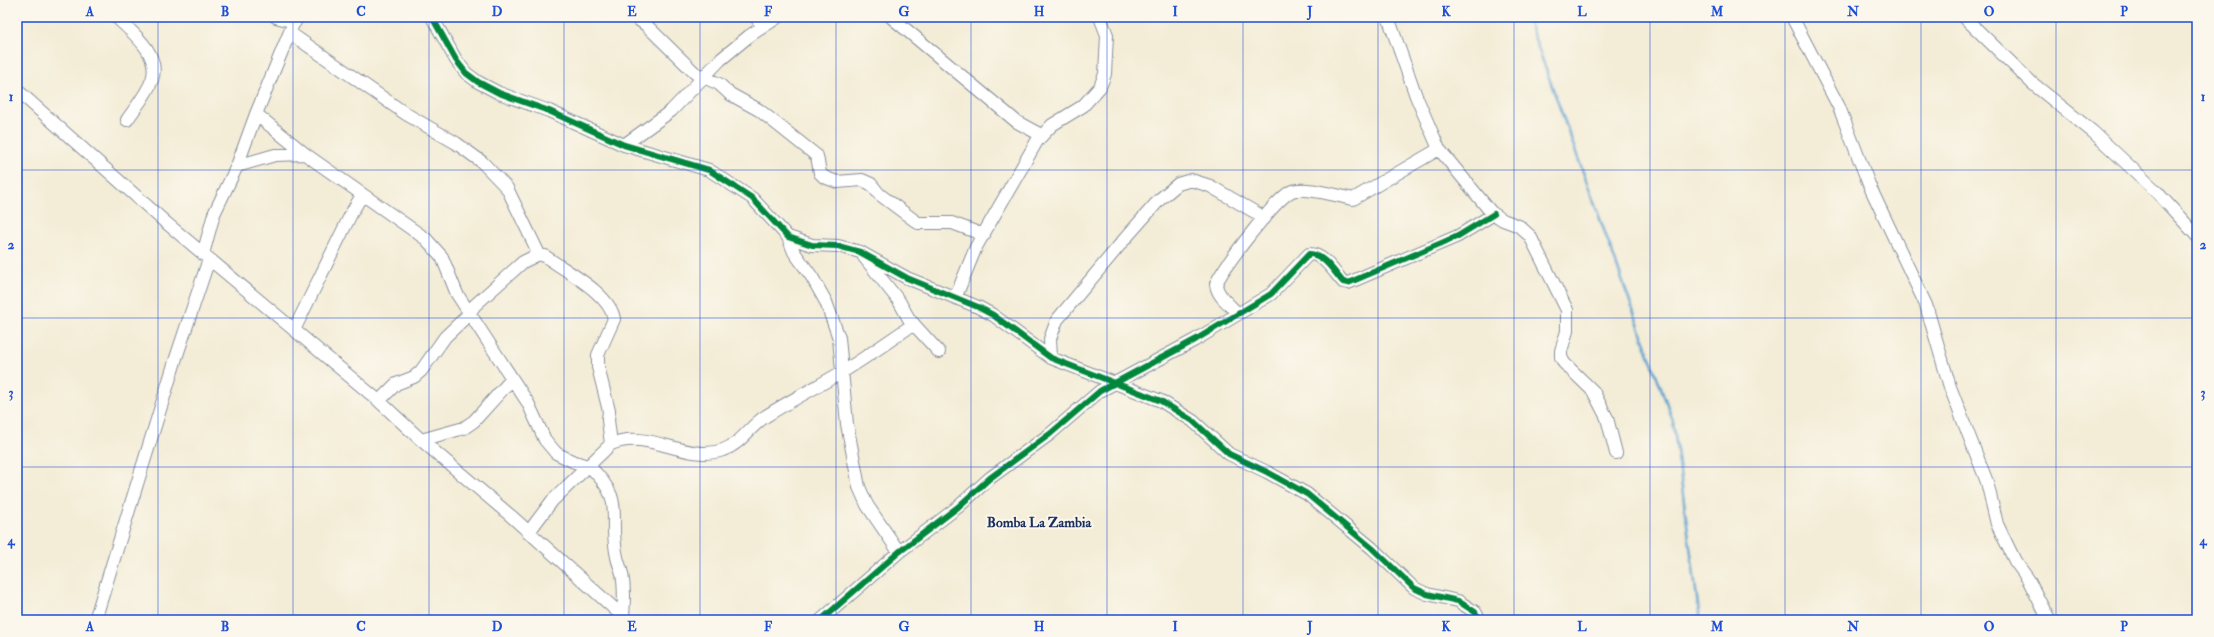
<svg xmlns="http://www.w3.org/2000/svg" width="2214" height="637" font-family="'IM FELL Double Pica',serif">
	<style>
		.lines { fill: none; stroke-linecap: round; stroke-linejoin: round }
		.stream { stroke: #5ba2d1; stroke-width: 2.5 }
		.minor-casing { stroke: #878e9a; stroke-width: 14 }
		.minor { stroke: #fff; stroke-width: 12 }
		.cycleway-casing { stroke: #fbf7ec; stroke-width: 8 }
		.cycleway { stroke: #00873e; stroke-width: 6 }
		.grid { fill: none; stroke: #1d4ed8; stroke-width: 1; stroke-opacity: 0.55 }
		.labels { text-anchor: middle; dominant-baseline: central; stroke-width: 4; stroke-linejoin: round; paint-order: stroke }
		.quarter-label { font-size: 14px; font-weight: bold; fill: #1b2f5e; stroke: #fbf7ec }
		.neatline { fill: none; stroke: #1d4ed8; stroke-width: 1.5 }
		.grid-label { font-size: 13px; text-anchor: middle; font-weight: bold; fill: #1d4ed8 }
	</style>
	<rect width="100%" height="100%" fill="#fbf7ec"/>
	<filter id="ink" filterUnits="userSpaceOnUse"><feTurbulence type="fractalNoise" baseFrequency=".025" numOctaves="2"/><feDisplacementMap in="SourceGraphic" scale="8" xChannelSelector="R" yChannelSelector="G"/><feConvolveMatrix kernelMatrix="1 2 1 2 8 2 1 2 1" color-interpolation-filters="sRGB"/></filter>
	<filter id="wash" filterUnits="userSpaceOnUse"><feTurbulence type="fractalNoise" baseFrequency=".012" numOctaves="4" result="noise"/><feDisplacementMap in="SourceGraphic" scale="16" xChannelSelector="R" yChannelSelector="G"/><feGaussianBlur stdDeviation="0.9" result="paint"/><feColorMatrix in="noise" values="0 0 0 0 0 0 0 0 0 0 0 0 0 0 0 0 0 1.4 0 .05"/><feComposite in="paint" operator="in"/></filter>
	<g filter="url(#wash)">
		<rect width="100%" height="100%" fill="#f3ecd6"/>
		<g class="lines">
			<!-- stream -->
			<path class="stream" d="M1527 17 1673 421 1700 620"/>
		</g>
	</g>
	<g filter="url(#ink)">
		<g class="lines">
			<!-- minor casing -->
			<g class="minor-casing">
				<path id="minor" d="M116 17C133 33 161 54 152 80 147 94 135 108 127 120
					M276 17 295 22
					M432 17 456 60 466 73 478 82 499 93 549 111 624 145 709 170 752 198 788 237 812 245 838 246 860 252 907 278 978 307 993 315 1051 358 1161 401 1193 421 1229 454 1267 472 1307 494 1372 548 1414 588 1427 594 1458 601 1475 612 1480 620
					M635 17 646 25 695 73 719 84 730 94 759 110 817 156 820 173 824 177 837 182 862 180 871 184 879 194 918 223H952L984 235
					M756 17 763 27
					M891 17 1017 122 1041 135
					M1388 17 1416 96 1439 149 1491 212 1503 220 1519 226 1530 236 1567 310V331L1561 351V357L1564 363 1593 391 1607 418 1616 453
					M1792 17 1839 107 1870 187 1926 305 1950 387 1987 482 1997 524 2015 561 2028 579 2049 620
					M1964 17 2032 83 2093 132 2155 190 2197 236
					M290 33 406 114 456 143 482 162 507 188 539 254
					M17 90 164 221 379 401 421 440 511 516 627 620
					M256 114 305 154 426 239 442 257 457 294 528 403 545 440 556 453 572 461 587 466
					M624 145 671 111 720 60 749 36 778 17
					M237 166 275 155 305 154
					M788 237 794 252 812 277 826 302 839 338 847 424 859 487 867 505 899 552
					M203 254 214 214 237 166 256 114 296 17
					M864 257 899 301 909 319 939 352
					M956 296 976 247 1037 141 1052 125 1083 106 1100 87 1105 74 1107 35 1100 17
					M1238 314C1230 305 1217 296 1216 284 1224 266 1276 198 1292 191 1305 186 1338 196 1353 199L1439 149
					M294 330 352 212 362 195
					M1051 358 1050 339 1057 320 1123 241 1160 199 1178 184 1191 180 1210 186 1265 218
					M379 401 396 384 414 377 421 371 445 337 468 315 475 305 523 262 539 254 545 256C565 271 610 293 614 319L598 355V367L609 411 608 420 611 444
					M421 440 464 428 474 421 512 379
					M588 465C628 503 607 512 617 557 618 563 621 568 622 574 625 588 624 602 623 617
					M528 533 552 501 611 444C649 428 685 463 723 450 741 444 751 425 766 416 791 400 817 387 842 372 867 357 890 340 914 324
					M95 620 176 358 209 259
					M821 620 899 552 958 507 990 478 1050 434 1100 391 1195 340 1271 294 1309 254C1324 254 1334 272 1343 282L1348 283 1458 236 1494 214"/>
			</g>
			<!-- minor -->
			<use href="#minor" class="minor"/>
			<!-- cycleway casing -->
			<g class="cycleway-casing">
				<path id="cycleway" d="M432 17 456 60 466 73 478 82 499 93 549 111 624 145 709 170 752 198 788 237 812 245 838 246 860 252 907 278 978 307 993 315 1051 358 1161 401 1193 421 1229 454 1267 472 1307 494 1372 548 1414 588 1427 594 1458 601 1475 612 1480 620
					M821 620 899 552 958 507 990 478 1050 434 1100 391 1195 340 1271 294 1309 254C1324 254 1334 272 1343 282L1348 283 1458 236 1494 214"/>
			</g>
			<!-- cycleway -->
			<use href="#cycleway" class="cycleway"/>
		</g>
	</g>
	<!-- grid -->
	<path class="grid" d="M158 17V620M293 17V620M429 17V620M564 17V620M700 17V620M836 17V620M971 17V620M1107 17V620M1243 17V620M1378 17V620M1514 17V620M1650 17V620M1785 17V620M1921 17V620M2056 17V620M17 170H2197M17 318H2197M17 467H2197"/>
	<g class="labels">
		<!-- quarter labels -->
		<g class="quarter-label">
			<text x="1039" y="522">Bomba La Zambia</text>
		</g>
	</g>
	<!-- margin -->
	<rect width="2214" height="637" fill="none" stroke="#fbf7ec" stroke-width="44"/>
	<rect x="22" y="22" width="2170" height="593" class="neatline"/>
	<g class="grid-label">
		<text x="90" y="16">A</text>
		<text x="225" y="16">B</text>
		<text x="361" y="16">C</text>
		<text x="497" y="16">D</text>
		<text x="632" y="16">E</text>
		<text x="768" y="16">F</text>
		<text x="904" y="16">G</text>
		<text x="1039" y="16">H</text>
		<text x="1175" y="16">I</text>
		<text x="1310" y="16">J</text>
		<text x="1446" y="16">K</text>
		<text x="1582" y="16">L</text>
		<text x="1717" y="16">M</text>
		<text x="1853" y="16">N</text>
		<text x="1989" y="16">O</text>
		<text x="2124" y="16">P</text>
		<text x="11" y="101">1</text>
		<text x="2203" y="101">1</text>
		<text x="11" y="249">2</text>
		<text x="2203" y="249">2</text>
		<text x="11" y="397">3</text>
		<text x="2203" y="397">3</text>
		<text x="11" y="545">4</text>
		<text x="2203" y="545">4</text>
		<text x="90" y="631">A</text>
		<text x="225" y="631">B</text>
		<text x="361" y="631">C</text>
		<text x="497" y="631">D</text>
		<text x="632" y="631">E</text>
		<text x="768" y="631">F</text>
		<text x="904" y="631">G</text>
		<text x="1039" y="631">H</text>
		<text x="1175" y="631">I</text>
		<text x="1310" y="631">J</text>
		<text x="1446" y="631">K</text>
		<text x="1582" y="631">L</text>
		<text x="1717" y="631">M</text>
		<text x="1853" y="631">N</text>
		<text x="1989" y="631">O</text>
		<text x="2124" y="631">P</text>
	</g>
</svg>
